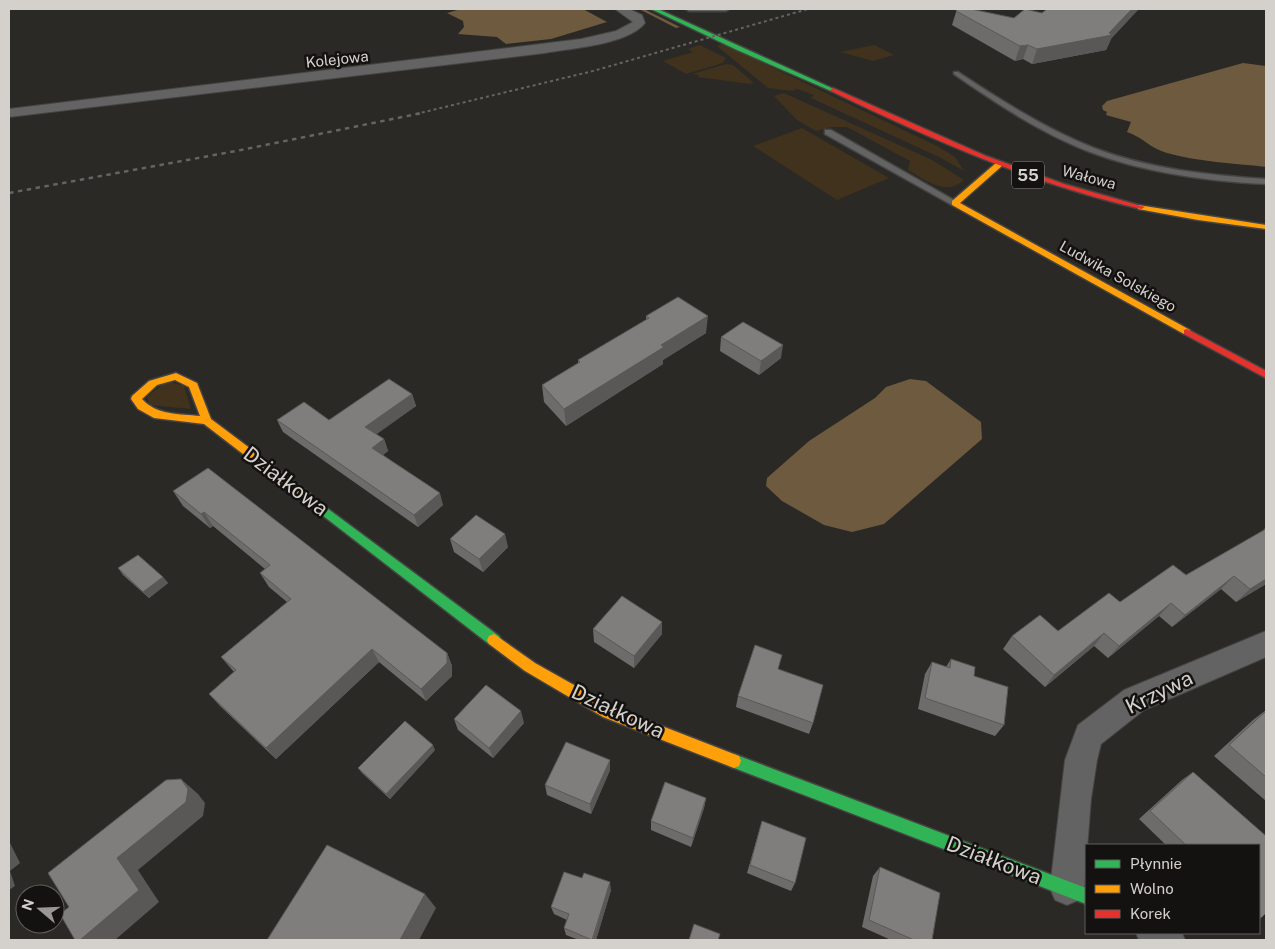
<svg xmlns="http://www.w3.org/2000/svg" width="1275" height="949" font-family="'Public Sans',sans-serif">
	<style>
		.green { fill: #40321c }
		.water { fill: #6d5a3f }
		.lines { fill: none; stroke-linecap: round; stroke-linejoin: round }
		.stream { fill: #6d5a3f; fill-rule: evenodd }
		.lane-casing { stroke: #454442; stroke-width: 3 }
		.street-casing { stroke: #454442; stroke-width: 2 }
		.fast-casing { stroke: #454442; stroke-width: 3 }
		.slow-casing { stroke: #454442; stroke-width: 3 }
		.jam-casing { stroke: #454442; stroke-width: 3 }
		.lane { fill: #626362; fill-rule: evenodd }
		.street { fill: #626362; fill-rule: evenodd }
		.fast { fill: #30b455; fill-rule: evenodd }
		.slow { fill: #ff9f0a; fill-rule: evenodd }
		.jam { fill: #e5322d; fill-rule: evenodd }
		.rail-far1 { stroke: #646462; stroke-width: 2; stroke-dasharray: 3 3; stroke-linecap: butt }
		.rail { stroke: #646462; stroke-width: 2.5; stroke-dasharray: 4.5 4.5; stroke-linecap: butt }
		.wall { fill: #6e6c6b }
		.shaded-wall { fill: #5a5857 }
		.building { fill: #807e7c; stroke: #5a5857 }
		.labels { text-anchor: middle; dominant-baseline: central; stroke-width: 5; stroke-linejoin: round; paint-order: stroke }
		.far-street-label { font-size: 15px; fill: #d4d1cd; stroke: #141210 }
		.shield { fill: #141210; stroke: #9a9894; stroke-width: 1 }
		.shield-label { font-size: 16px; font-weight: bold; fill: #d4d1cd }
		.near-street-label { font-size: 21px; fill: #d4d1cd; stroke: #141210 }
	</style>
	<rect width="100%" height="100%" fill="#2b2926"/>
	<!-- green -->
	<path class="green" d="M723 44 939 147 955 157 964 171 941 158 811 98 814 95 797 89 793 91 768 88 717 46Z
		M700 45 726 58 723 63 686 74 663 61 693 52 688 49Z
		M874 45 894 55 873 61 840 52Z
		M726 64 733 65 753 82 750 84 698 77 699 75 692 74Z
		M784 93 932 160 964 180C946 197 925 180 908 170L910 161 847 127H832L816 131 797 120 774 96Z
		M802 128 889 178 837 200 753 146Z
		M167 381 184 386 191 409 150 405 147 397Z"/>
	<!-- water -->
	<path class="water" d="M461 9H583L607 22 551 39 506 44 497 37 458 34 464 27 463 21 447 13Z
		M1243 63 1266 66V167C1233 163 1199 162 1167 153 1151 149 1141 136 1127 132L1131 122 1106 115 1107 112 1103 110 1102 106 1107 101Z
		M910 379 926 381 981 422 982 439 884 524 852 532 824 525 782 501 766 486 767 478 809 441 875 398 886 387Z"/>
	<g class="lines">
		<!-- stream -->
		<path class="stream" d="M639 9H644L680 27 676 28Z"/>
		<!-- lane casing -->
		<g class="lane-casing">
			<path id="lane" d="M686 9H729L726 11H689Z
				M954 72H958C1002 101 1046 129 1094 148 1149 169 1208 175 1266 179V184C1207 181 1146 173 1090 152 1041 133 997 104 954 74Z
				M825 130H831L959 203 952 205 825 134Z"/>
		</g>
		<!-- street casing -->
		<g class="street-casing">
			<path id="street" d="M615 9H629L642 15 645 23C627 45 572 48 545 53L9 117V109L581 39 616 31 633 22Z
				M1266 631V657L1144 710 1101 744 1097 760 1091 799 1084 888 1079 900 1067 905 1055 900 1050 888 1065 760 1078 725 1124 690Z
				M1136 933H1182L1185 940H1139Z"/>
		</g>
		<!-- fast casing -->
		<g class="fast-casing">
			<path id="fast" d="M651 9H658L836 90 831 91 737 50Z
				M308 494 499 636 501 640 499 644 494 646 489 644 304 501 302 498 304 495Z
				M734 754 1086 888V904L729 766 727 761 729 756Z"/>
		</g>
		<!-- slow casing -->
		<g class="slow-casing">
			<path id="slow" d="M996 163 1003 165 960 203 1190 330V334H1184L952 205V201Z
				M1138 205 1266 225V229L1198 220 1138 209Z
				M176 373 197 383 211 419 312 495 314 498 312 501H304L204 424 154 418 138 409 131 399 132 396 149 381ZM175 380 189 387 200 416C180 414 156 415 142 399L157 385Z
				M494 634 535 663 613 707 739 756 741 761 739 766 734 768 603 717 525 671 489 644 487 640 489 636Z"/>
		</g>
		<!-- jam casing -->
		<g class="jam-casing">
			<path id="jam" d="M833 88 986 156 1064 184 1145 207 1141 209C1030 183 933 140 831 91L830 90Z
				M1187 329 1266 371V378L1184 334V330Z"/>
		</g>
		<!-- lane -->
		<use href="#lane" class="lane"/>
		<!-- street -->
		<use href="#street" class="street"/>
		<!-- fast -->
		<use href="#fast" class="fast"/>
		<!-- slow -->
		<use href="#slow" class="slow"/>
		<!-- jam -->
		<use href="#jam" class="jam"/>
		<!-- rail-far1 -->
		<path class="rail-far1" d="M416 114 593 71 808 9"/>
		<!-- rail -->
		<path class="rail" d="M9 193 236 151 422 113"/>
	</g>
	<!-- wall -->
	<path class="wall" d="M957 9 1111 39 1106 50 1032 64 1023 59 1015 61 952 25Z
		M646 316 706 333 663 360V364L566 426 544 402 542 385 578 363V360L646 320Z
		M721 337 781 358 759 375 720 351Z
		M412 394 416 406 376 434 384 439 388 451 383 455 443 505 418 527 283 432 277 420H329Z
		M173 491 447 653 452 666V676L426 701 379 662 276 759 220 706 209 694 234 672 221 657 287 602 269 587 260 573 265 569 213 526 210 528 183 506Z
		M1266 527V584L1236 602 1221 589 1172 627 1159 616 1108 658 1094 646 1045 687 1003 649 1012 636 1058 631 1120 602 1186 575 1264 530Z
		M450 539 508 547 483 572 454 552Z
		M118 568 163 577 168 583 149 598 123 575Z
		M662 622V634L634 668 594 642 593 629Z
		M951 659 974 676 1004 725 995 736 918 709 925 674 932 662 946 667Z
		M778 669 813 723 809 734 736 707 738 696Z
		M1266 710V801L1214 756 1253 720Z
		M454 719 524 723 493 758 458 730Z
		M435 750 390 799 362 773 358 768Z
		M610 760V770L591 814 547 795 545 785Z
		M1193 772 1266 836V913L1261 918 1259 919V845H1166L1139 819 1182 780Z
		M706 798 704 808 691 847 651 830V821Z
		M762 821 795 883 791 891 747 873Z
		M880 867 932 940H891L862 927 873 876Z
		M611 890 596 940H579L566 935 564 928 567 920 554 914 551 907Z"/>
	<!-- shaded-wall -->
	<path class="shaded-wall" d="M1132 9H1139L1111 39 1106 50 1032 64 1037 49 1109 33Z
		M1028 45 1023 59 1015 61 1020 46Z
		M708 316 706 333 663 360V364L566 426 564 409 661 345Z
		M783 345 781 358 759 375 761 361Z
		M412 394 416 406 370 439 365 427Z
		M384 439 388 451 376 460 372 448Z
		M440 493 443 505 418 527 414 515Z
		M204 512 213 526 210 528 201 514Z
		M505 534 508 547 483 572 479 559Z
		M1234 576 1221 589 1172 627 1185 615Z
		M163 577 168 583 149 598 143 592Z
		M1266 579V584L1236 602 1250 589Z
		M1171 603 1159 616 1108 658 1119 646Z
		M662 622V634L634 668V656Z
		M1104 633 1094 646 1045 687 1054 675Z
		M372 649 379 662 276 759 266 748Z
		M447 653 452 666V676L426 701 421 689Z
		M521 711 524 723 493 758 489 748Z
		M433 745 435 750 390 799 386 794Z
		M610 760V770L591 814 590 804Z
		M181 779 198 794 205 803 203 816 138 870 159 902 115 940H80L117 858Z
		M706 798 704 808 691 847 693 838Z
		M9 841 20 863 10 871 15 886 9 890Z
		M610 882 611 890 596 940H593Z
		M425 894 436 908 419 940H400Z"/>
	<!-- building -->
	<path class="building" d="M957 9H971L1014 18 1025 9 1042 13 1047 9H1132L1109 33 1112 35 1037 49 1028 45 1020 46 956 11Z
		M678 297 708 316 661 345 664 347 564 409 542 385 580 362 578 360 649 318 646 316Z
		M743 322 783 345 761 361 721 337Z
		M389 379 412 394 365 427 384 439 372 448 440 493 414 515 277 420 304 402 329 420Z
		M208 468 447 653V663L421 689 372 649 266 748 209 694 236 670 221 657 291 599 260 573 270 565 204 512 201 514 173 491Z
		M476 515 505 534 479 559 450 539Z
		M1266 527V579L1250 589 1234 576 1185 615 1171 603 1119 646 1104 633 1054 675 1012 636 1040 615 1058 631 1109 593 1120 602 1173 565 1186 575 1264 530Z
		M138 555 163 577 143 592 118 568Z
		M622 596 662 622 634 656 593 629Z
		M755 645 782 655 778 669 823 685 813 723 738 696Z
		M951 659 975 667 974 676 1008 687 1004 725 925 698 932 662 950 668Z
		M486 685 521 711 489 748 454 719Z
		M1266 711V777L1229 745Z
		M405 721 433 745 386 794 358 768Z
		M566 742 610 760 590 804 545 785Z
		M1193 772 1266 836V913L1261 918 1259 916V845H1186L1150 811Z
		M181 779 188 789 186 802 117 858 139 890 80 940H75L60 914 69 907 48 873 166 780Z
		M665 782 706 798 693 838 651 821Z
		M762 821 806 838 795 883 750 865Z
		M327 845 425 894 400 940H267Z
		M880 867 940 893 932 940H914L869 920Z
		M564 872 582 878 584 873 610 882 592 940 564 928 569 914 551 907Z
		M694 924 720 934 718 940H689Z"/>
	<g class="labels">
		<!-- far-street labels -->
		<g class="far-street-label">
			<text transform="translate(337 59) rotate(-6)">Kolejowa</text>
			<text transform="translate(1089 177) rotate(15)">Wałowa</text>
			<text transform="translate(1118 276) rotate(29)">Ludwika Solskiego</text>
		</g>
		<!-- shield labels -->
		<rect class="shield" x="1012" y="161.5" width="32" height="27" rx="4"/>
		<g class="shield-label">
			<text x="1028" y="175">55</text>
		</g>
		<!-- near-street labels -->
		<g class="near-street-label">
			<text transform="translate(286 481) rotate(37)">Działkowa</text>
			<text transform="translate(1159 692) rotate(-26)">Krzywa</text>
			<text transform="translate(618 711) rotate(25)">Działkowa</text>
			<text transform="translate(994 860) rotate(21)">Działkowa</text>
		</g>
	</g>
	<!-- border -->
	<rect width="1275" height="949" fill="none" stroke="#d4d1cd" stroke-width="20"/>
	<!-- legend -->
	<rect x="1085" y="844" width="175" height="90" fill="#141210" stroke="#615e5c"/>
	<rect x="1095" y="860" width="25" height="8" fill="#30b455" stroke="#615e5c"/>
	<text x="1130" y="869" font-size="15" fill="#d4d1cd">Płynnie</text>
	<rect x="1095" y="885" width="25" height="8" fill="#ff9f0a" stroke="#615e5c"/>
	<text x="1130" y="894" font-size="15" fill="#d4d1cd">Wolno</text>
	<rect x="1095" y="910" width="25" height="8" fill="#e5322d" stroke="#615e5c"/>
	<text x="1130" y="919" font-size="15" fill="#d4d1cd">Korek</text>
	<!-- north arrow -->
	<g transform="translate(40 909) rotate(289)"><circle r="24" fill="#141210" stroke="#615e5c"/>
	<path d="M0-4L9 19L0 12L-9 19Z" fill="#999693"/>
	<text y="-8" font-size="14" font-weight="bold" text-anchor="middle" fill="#d4d1cd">N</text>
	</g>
</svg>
